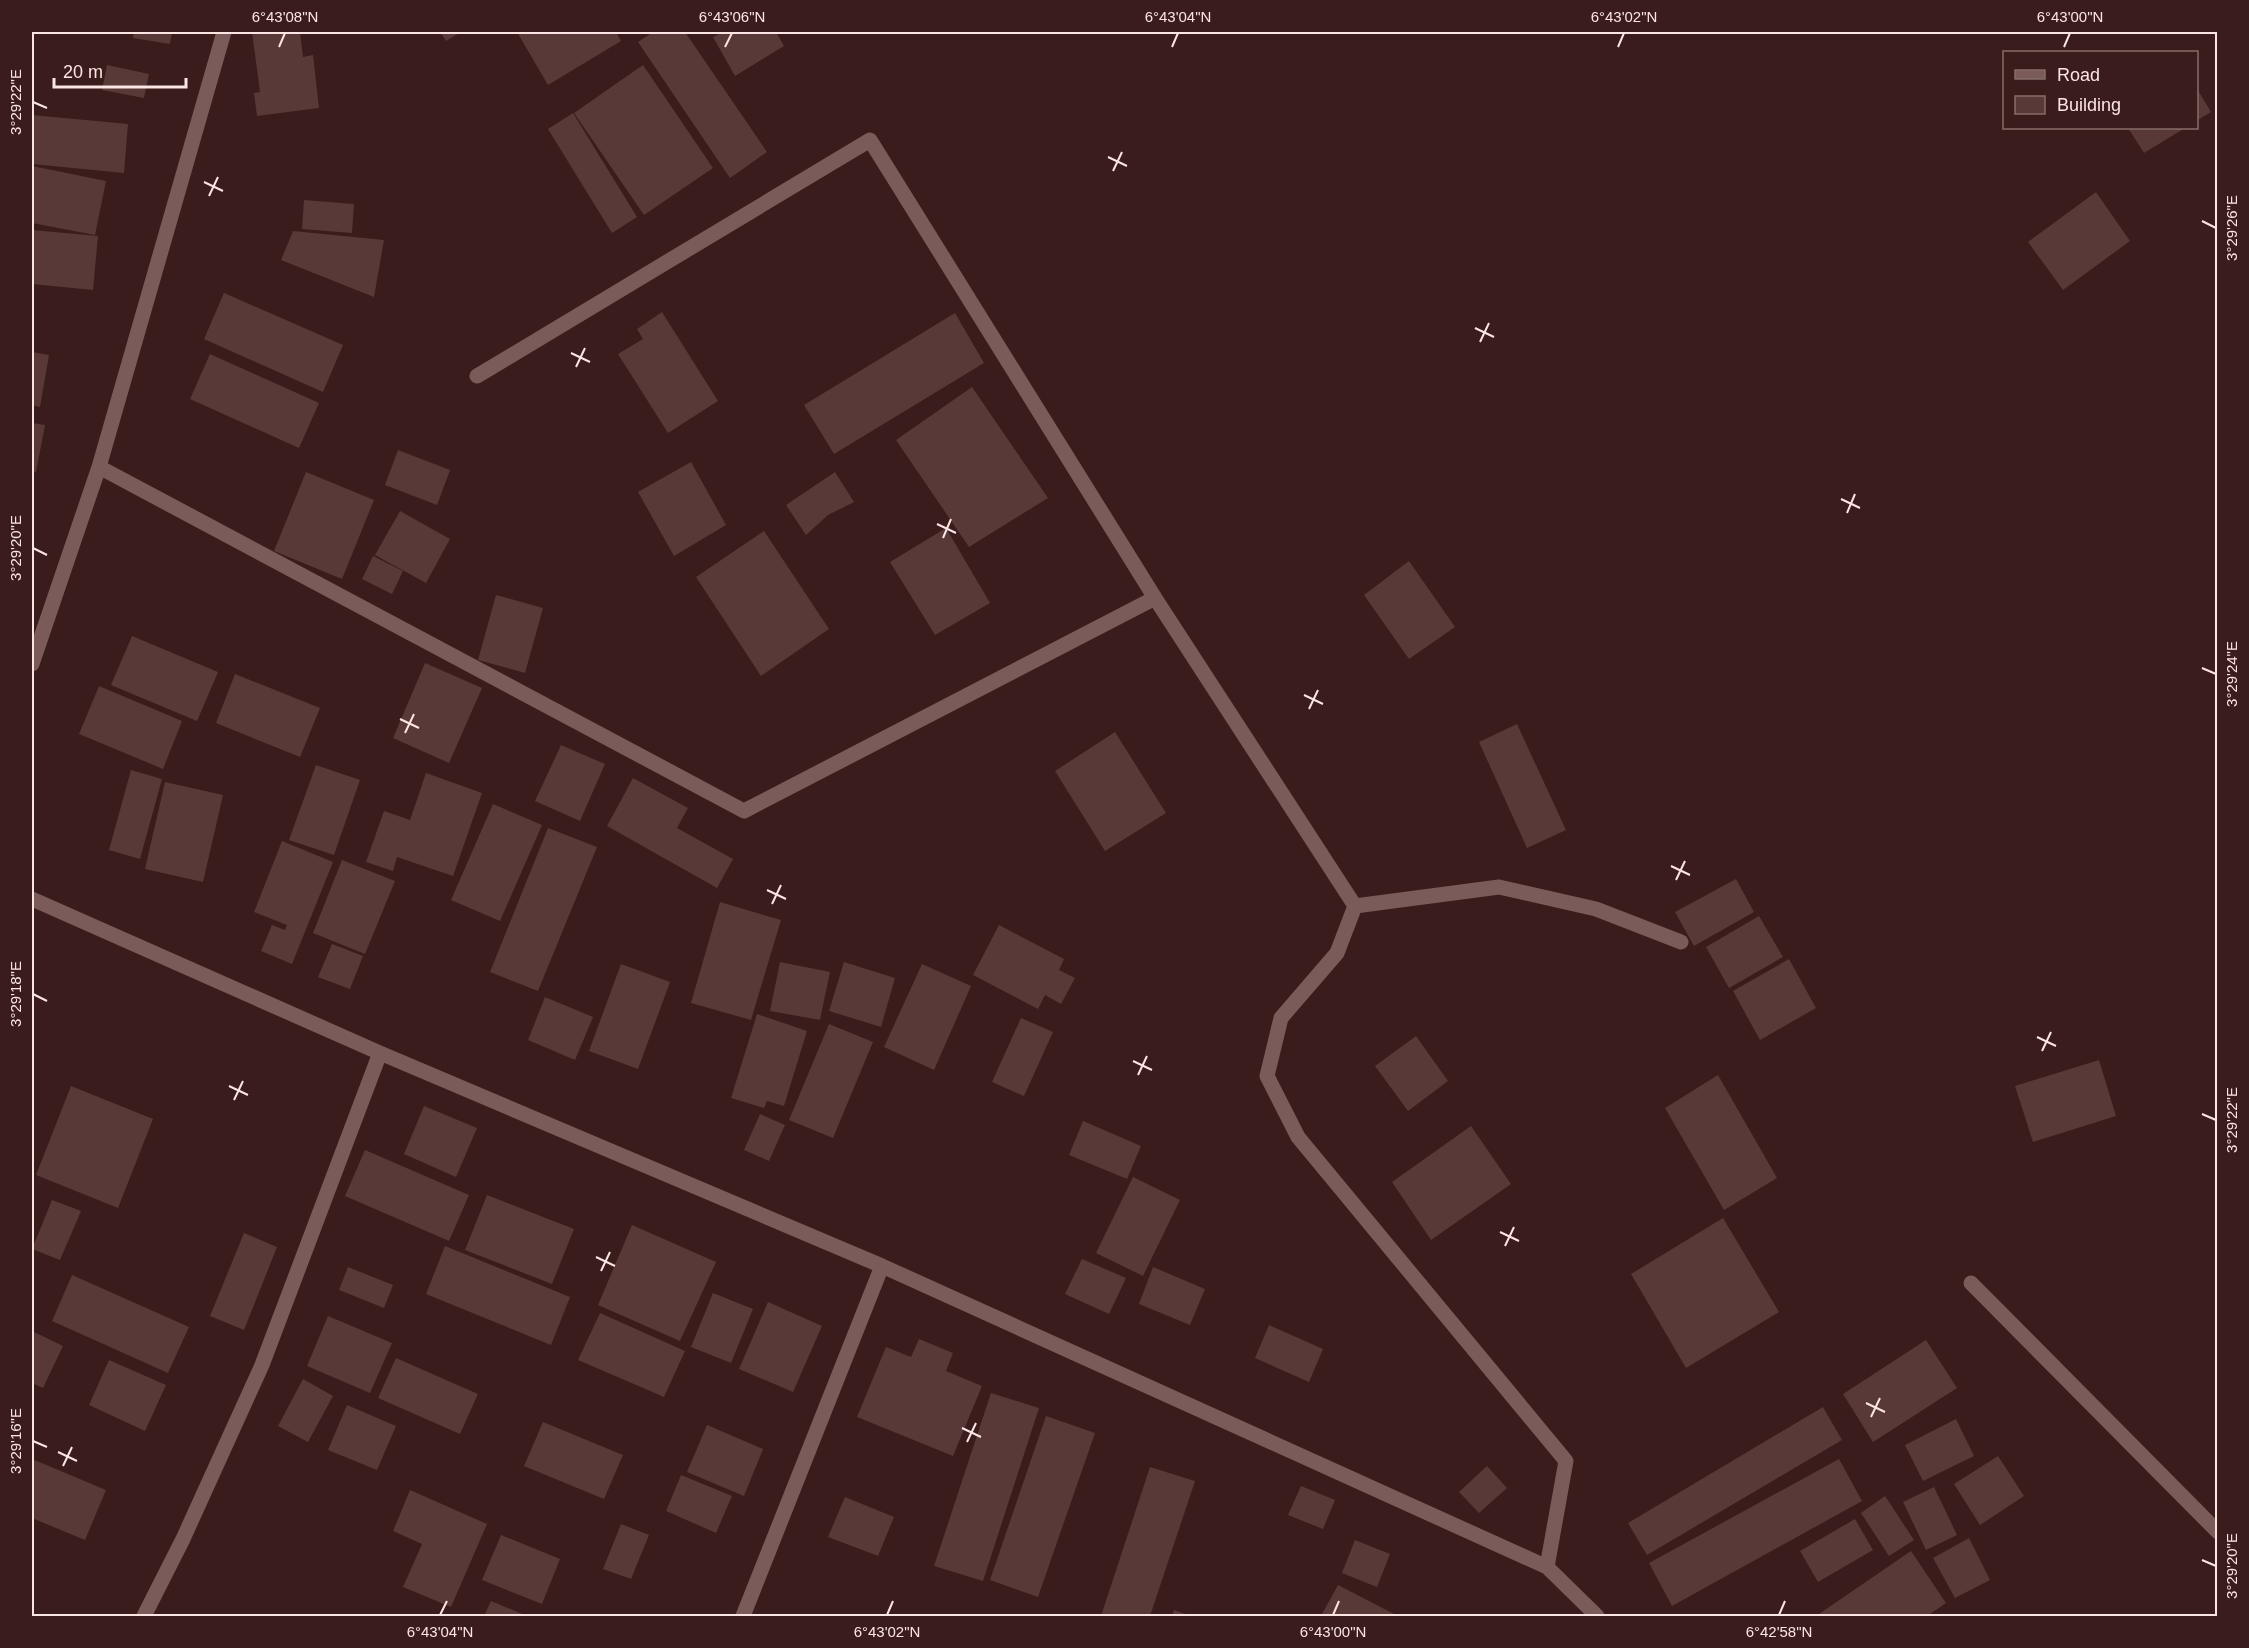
<svg xmlns="http://www.w3.org/2000/svg" width="2249" height="1648" font-family="Helvetica,sans-serif">
	<style>
		.building { fill: #593938 }
		.lines { fill: none; stroke-linecap: round; stroke-linejoin: round }
		.street { stroke: #7a5b5a; stroke-width: 15 }
		.ticks { fill: none; stroke: #fae5e4; stroke-width: 2 }
		.neatline { fill: none; stroke: #fae5e4; stroke-width: 2 }
		.ticks-label { font-size: 15px; text-anchor: middle; fill: #fae5e4 }
	</style>
	<rect width="100%" height="100%" fill="#391c1b"/>
	<!-- building -->
	<path class="building" d="M134 32H172L170 44 133 38Z
		M252 32H300L303 57 313 55 319 108 257 116 254 93 260 92Z
		M440 32H461L446 41Z
		M517 32H616L621 41 548 85Z
		M653 32H685L767 152 730 178 638 42Z
		M723 32H776L784 46 735 76 713 37Z
		M107 65 149 74 144 98 102 90Z
		M643 65 713 168 644 215 574 113Z
		M2196 87 2211 112 2196 121Z
		M573 113 637 217 612 233 548 129Z
		M32 115 128 124 124 173 32 164Z
		M2128 128H2185L2144 153Z
		M32 166 106 181 95 235 32 223Z
		M2096 192 2130 241 2063 290 2028 242Z
		M304 200 354 204 352 233 302 229Z
		M32 230 98 236 93 290 32 284Z
		M293 231 384 240 374 297 281 260Z
		M224 293 343 345 323 392 204 339Z
		M662 312 718 401 668 433 618 354 643 339 637 329Z
		M955 313 984 363 834 454 804 405Z
		M32 352 49 355 40 407 32 405Z
		M210 354 319 403 299 448 190 399Z
		M972 387 1048 498 969 547 896 440Z
		M32 423 45 425 36 472 32 471Z
		M398 450 450 470 437 505 385 485Z
		M691 462 726 525 674 556 638 492Z
		M306 472 374 500 342 579 274 551Z
		M835 472 854 502 828 515 806 535 786 505Z
		M400 511 450 539 426 583 375 555Z
		M946 528 990 603 935 635 890 562Z
		M764 531 829 629 761 676 696 577Z
		M373 556 403 571 392 594 362 579Z
		M1409 561 1455 627 1409 659 1364 595Z
		M496 595 543 608 525 673 478 660Z
		M132 636 218 672 197 721 111 685Z
		M425 663 482 688 449 763 393 738Z
		M235 674 320 708 300 757 216 723Z
		M99 686 182 721 163 769 79 734Z
		M1517 724 1566 830 1527 848 1479 742Z
		M1115 732 1166 813 1105 851 1055 771Z
		M561 745 605 764 580 821 535 801Z
		M316 765 360 780 334 855 289 840Z
		M131 770 162 779 140 859 109 850Z
		M426 773 482 793 453 876 397 857 393 871 366 862 384 811 410 820Z
		M633 778 688 808 677 828 733 859 717 888 607 826Z
		M165 782 223 795 203 882 145 869Z
		M493 804 542 825 500 921 451 900Z
		M548 828 597 847 538 991 490 972Z
		M282 841 333 862 292 964 261 951 272 925 285 930 287 925 254 912Z
		M342 860 395 881 365 954 313 933Z
		M1736 879 1754 912 1694 946 1675 912Z
		M720 902 781 920 751 1020 691 1003Z
		M1759 916 1783 957 1729 988 1706 947Z
		M999 925 1064 959 1059 970 1075 978 1061 1004 1045 995 1038 1009 973 975Z
		M332 944 363 956 350 989 318 977Z
		M1789 959 1816 1008 1760 1040 1733 991Z
		M780 962 830 972 820 1020 770 1011Z
		M844 962 895 978 881 1027 829 1011Z
		M621 964 670 982 638 1069 589 1051Z
		M922 964 971 986 934 1070 884 1047Z
		M545 997 593 1017 575 1060 528 1040Z
		M757 1014 807 1031 784 1106 767 1101 764 1108 731 1098Z
		M1021 1018 1053 1032 1024 1096 992 1082Z
		M829 1024 873 1042 833 1138 789 1120Z
		M1416 1036 1448 1081 1408 1111 1375 1066Z
		M2099 1060 2116 1116 2033 1142 2015 1086Z
		M1718 1075 1777 1178 1724 1210 1665 1108Z
		M71 1086 153 1119 118 1208 36 1175Z
		M424 1106 477 1128 456 1177 404 1154Z
		M760 1114 785 1125 769 1161 744 1150Z
		M1083 1121 1141 1146 1127 1179 1069 1155Z
		M1471 1126 1511 1184 1431 1240 1392 1182Z
		M365 1150 469 1195 449 1241 345 1196Z
		M1133 1177 1180 1200 1143 1276 1096 1253Z
		M487 1195 574 1229 552 1284 465 1250Z
		M52 1200 81 1211 60 1260 32 1249Z
		M1723 1218 1779 1312 1686 1368 1631 1274Z
		M632 1225 716 1262 680 1341 598 1305Z
		M244 1233 277 1247 244 1330 210 1316Z
		M445 1246 570 1297 551 1345 426 1294Z
		M1082 1259 1126 1278 1109 1314 1065 1294Z
		M348 1267 393 1285 384 1308 339 1290Z
		M1153 1267 1205 1289 1190 1325 1139 1304Z
		M72 1275 189 1327 168 1373 52 1321Z
		M713 1293 753 1309 731 1363 691 1347Z
		M768 1302 822 1326 793 1392 739 1369Z
		M600 1313 685 1351 664 1397 578 1360Z
		M328 1316 392 1343 370 1393 307 1366Z
		M1269 1325 1323 1349 1309 1382 1255 1358Z
		M32 1331 63 1346 43 1388 32 1383Z
		M919 1339 953 1353 946 1371 982 1386 953 1456 857 1417 886 1347 911 1357Z
		M1926 1340 1957 1388 1873 1442 1843 1394Z
		M396 1358 478 1394 460 1434 378 1398Z
		M109 1360 166 1385 145 1431 89 1405Z
		M303 1379 333 1396 308 1442 278 1426Z
		M991 1393 1039 1408 983 1581 934 1566Z
		M347 1405 396 1426 377 1470 328 1450Z
		M1823 1407 1842 1440 1647 1555 1628 1523Z
		M1046 1416 1095 1433 1038 1597 990 1580Z
		M1956 1419 1974 1456 1923 1481 1905 1445Z
		M543 1422 623 1455 604 1499 524 1466Z
		M707 1425 763 1449 744 1496 687 1472Z
		M1998 1456 2024 1496 1980 1525 1954 1484Z
		M32 1459 106 1490 85 1540 32 1518Z
		M1839 1459 1862 1501 1672 1606 1649 1563Z
		M1487 1466 1507 1488 1479 1513 1459 1492Z
		M1150 1467 1195 1481 1150 1616H1101Z
		M681 1475 732 1496 716 1533 666 1511Z
		M1301 1486 1335 1500 1323 1529 1288 1515Z
		M1934 1487 1957 1535 1926 1550 1903 1502Z
		M410 1490 487 1524 451 1607 403 1587 422 1544 393 1531Z
		M1885 1496 1914 1540 1889 1556 1861 1513Z
		M845 1497 894 1517 878 1556 828 1537Z
		M1855 1519 1873 1550 1818 1582 1800 1551Z
		M621 1524 649 1535 631 1579 603 1569Z
		M501 1535 560 1559 542 1604 482 1580Z
		M1969 1538 1990 1580 1955 1598 1933 1558Z
		M1355 1540 1390 1554 1377 1587 1342 1573Z
		M1911 1551 1946 1603 1927 1616H1816Z
		M1338 1585 1396 1615 1395 1616H1321Z
		M491 1601 527 1616H484Z
		M1174 1610 1191 1616H1172Z"/>
	<g class="lines">
		<!-- street -->
		<path class="street" d="M477 376 870 140 1155 598
			M99 467 744 811 1155 598 1355 906 1337 953 1281 1018 1267 1076 1298 1137 1566 1461 1547 1567
			M32 664 99 467 224 32
			M32 899 380 1053 882 1266 1547 1567 1597 1616
			M1355 906 1499 887 1596 909 1681 942
			M1971 1283 2218 1532
			M144 1616 183 1539 262 1365 380 1053
			M743 1616 882 1266"/>
	</g>
	<!-- ticks -->
	<path class="ticks" d="M279 47 285 33M725 47 732 33M1172 47 1178 33M1618 47 1624 33M2064 47 2070 33M33 102 47 108M1108 157 1127 166M1113 171 1122 152M204 182 223 191M209 196 218 177M2202 221 2216 228M1475 328 1494 337M1480 342 1489 323M571 353 590 362M576 367 585 348M1841 499 1860 508M1847 513 1855 494M937 524 956 533M943 538 951 519M33 548 47 555M2202 668 2216 674M1304 695 1323 704M1309 709 1318 690M400 719 419 728M405 733 414 714M1671 866 1690 875M1676 880 1685 861M767 890 786 899M772 904 781 885M33 994 47 1001M2037 1037 2056 1046M2042 1051 2051 1032M1133 1061 1152 1070M1138 1075 1147 1056M229 1086 248 1095M234 1100 243 1081M2202 1114 2216 1120M1500 1232 1519 1241M1505 1246 1514 1227M596 1257 615 1266M601 1271 610 1252M1866 1403 1885 1412M1871 1417 1880 1398M962 1428 981 1437M33 1441 47 1447M967 1442 976 1423M58 1452 77 1461M63 1466 72 1447M2202 1560 2216 1566M440 1615 447 1601M887 1615 893 1601M1333 1615 1339 1601M1779 1615 1785 1601"/>
	<!-- border -->
	<rect width="2249" height="1648" fill="none" stroke="#391c1b" stroke-width="66"/>
	<!-- legend -->
	<rect x="2003" y="51" width="195" height="78" fill="#391c1b" stroke="#866c6b" stroke-width="1.5"/>
	<rect x="2015" y="70" width="30" height="9" fill="#7a5b5a" stroke="#866c6b" stroke-width="1.5"/>
	<text x="2057" y="81" font-size="18" fill="#fae5e4">Road</text>
	<rect x="2015" y="96" width="30" height="18" fill="#593938" stroke="#866c6b" stroke-width="1.5"/>
	<text x="2057" y="111" font-size="18" fill="#fae5e4">Building</text>
	<!-- scale -->
	<path d="M54 78v9h132v-9" fill="none" stroke="#fae5e4" stroke-width="3"/>
	<text x="63" y="78" font-size="18" fill="#fae5e4" stroke="#391c1b" stroke-width="4.5" paint-order="stroke">20 m</text>
	<rect x="33" y="33" width="2183" height="1582" class="neatline"/>
	<g class="ticks-label">
		<text x="285" y="22">6°43'08"N</text>
		<text x="732" y="22">6°43'06"N</text>
		<text x="1178" y="22">6°43'04"N</text>
		<text x="1624" y="22">6°43'02"N</text>
		<text x="2070" y="22">6°43'00"N</text>
		<text transform="translate(16 102) rotate(-90)" y="5">3°29'22"E</text>
		<text transform="translate(2232 228) rotate(-90)" y="5">3°29'26"E</text>
		<text transform="translate(16 548) rotate(-90)" y="5">3°29'20"E</text>
		<text transform="translate(2232 674) rotate(-90)" y="5">3°29'24"E</text>
		<text transform="translate(16 994) rotate(-90)" y="5">3°29'18"E</text>
		<text transform="translate(2232 1120) rotate(-90)" y="5">3°29'22"E</text>
		<text transform="translate(16 1441) rotate(-90)" y="5">3°29'16"E</text>
		<text transform="translate(2232 1566) rotate(-90)" y="5">3°29'20"E</text>
		<text x="440" y="1637">6°43'04"N</text>
		<text x="887" y="1637">6°43'02"N</text>
		<text x="1333" y="1637">6°43'00"N</text>
		<text x="1779" y="1637">6°42'58"N</text>
	</g>
</svg>
